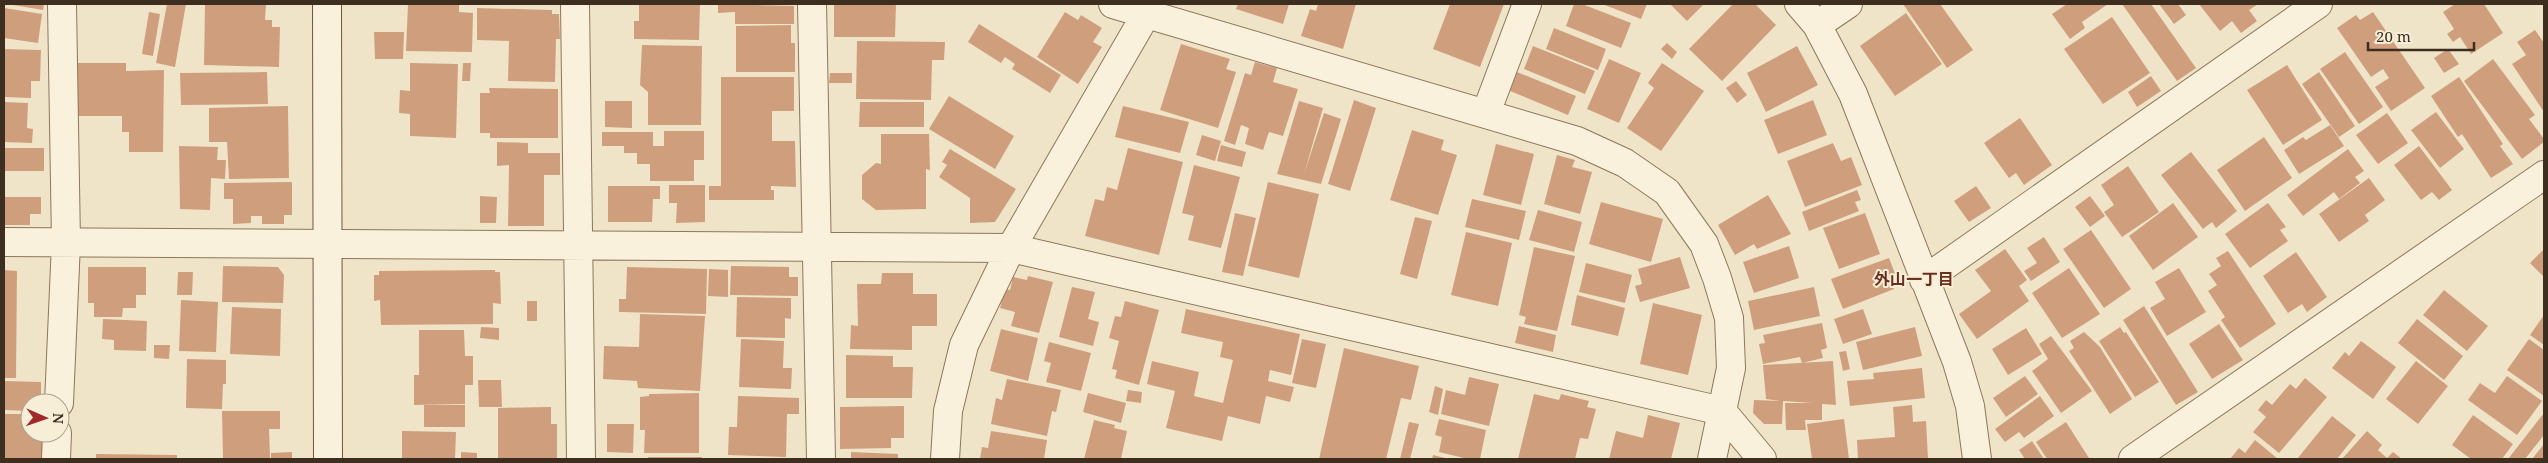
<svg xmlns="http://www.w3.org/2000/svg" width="2548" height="463" font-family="'Noto Serif','Noto Sans JP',serif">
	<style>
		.building { fill: #cf9f7d }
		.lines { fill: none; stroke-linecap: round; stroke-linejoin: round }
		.street-casing { stroke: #8d765c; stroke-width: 30 }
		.secondary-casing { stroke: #6f573f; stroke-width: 30 }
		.street { stroke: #faf1dc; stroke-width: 28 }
		.secondary { stroke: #faf1dc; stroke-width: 28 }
		.labels { text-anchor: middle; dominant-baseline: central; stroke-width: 4; stroke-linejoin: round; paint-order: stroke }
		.neighbourhood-label { font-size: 16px; font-weight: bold; fill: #6b2e1e; stroke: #f7eed8 }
	</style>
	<rect width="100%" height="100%" fill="#f0e4c8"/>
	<!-- building -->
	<path class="building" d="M7 4H44L43 10Z
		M167 4H186L175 67 156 63Z
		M205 4H266L265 20H272V27H280L279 67 204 65Z
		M408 4H459V12L473 13 472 52 406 51Z
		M639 4H700L699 40 634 39V21H639Z
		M718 4 794 6V24H735V12L718 13Z
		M834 4H896L895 37H834Z
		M1238 4H1289L1283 24 1236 9Z
		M1318 4H1356L1343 49 1301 36 1310 9 1316 11Z
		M1450 4H1504L1480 67 1433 49Z
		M1574 4H1582L1631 23 1621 48 1566 26Z
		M1602 4H1647L1641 19Z
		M1670 4H1704L1687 21Z
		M1733 4H1755L1776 25 1722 81 1689 49Z
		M1903 4H1940L1973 50 1947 68Z
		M2067 4H2108L2082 22 2085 28 2070 39 2052 14Z
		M2122 4H2151L2196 68 2177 81Z
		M2159 4H2178L2186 15 2174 24Z
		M2199 4H2258L2249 10 2257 21 2241 33 2232 21 2220 31Z
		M2455 4H2484L2503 33 2471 54 2460 37 2453 42 2447 34 2454 29 2443 12Z
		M4 8 42 14 38 43 4 38Z
		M477 8 552 10V14H559L560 39H556L555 82 508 81 509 41 477 40Z
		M149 12 160 14 153 56 142 54Z
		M1065 12 1078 20 1081 15 1102 28 1093 42 1102 47 1078 84 1037 57Z
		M2373 12 2425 88 2391 111 2375 87 2389 78 2383 69 2371 77 2337 28 2356 15 2360 20Z
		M1906 13 1942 64 1895 96 1860 46Z
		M2112 17 2150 73 2103 104 2064 49Z
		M979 24 1061 75 1050 93 1012 69 1015 64 1005 57 1001 63 968 42Z
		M791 25V43H795V72H736V26Z
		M1554 28 1606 49 1598 70 1546 49Z
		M2535 30 2544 43V112L2512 64 2526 55 2517 42Z
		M374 32H404L403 59H375Z
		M857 41 945 42 944 60H932L931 100 856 99Z
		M1667 43 1677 52 1672 59 1661 49Z
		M1181 44 1230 59 1226 69 1236 72 1218 128 1160 110Z
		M642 45 702 46 701 125H648V92L640 85Z
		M1533 46 1595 71 1585 94 1524 69Z
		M1797 46 1818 85 1766 112 1747 73Z
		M4 49 41 50 40 81H31V98L4 97Z
		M2448 49 2459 64 2444 73 2434 58Z
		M2345 52 2383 107 2359 124 2320 69Z
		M1609 59 1641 73 1619 123 1587 109Z
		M2493 59 2535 115 2529 119 2544 139V142L2522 159 2464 81Z
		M1255 62 1277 68 1273 82 1298 89 1283 136 1269 132 1263 150 1245 144 1249 128 1241 125 1235 145 1224 141 1245 73 1251 75Z
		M77 63H126V71L164 70 163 152H129V132H122V116H77Z
		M410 63 458 64 456 138 410 136V114L399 113 400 90 410 91Z
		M463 63H471L470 81H462Z
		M1662 63 1704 91 1661 151 1627 128 1654 88 1648 83Z
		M2287 65 2322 120 2283 145 2247 90Z
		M267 72 268 104 181 105 180 73Z
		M1517 72 1576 96 1568 115 1510 91Z
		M2319 72 2355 126 2339 137 2302 84Z
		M830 73H852V83H829Z
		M2151 76 2161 91 2137 107 2128 92Z
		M721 77H794V111H772V141H795L796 187 771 186V190H774V200H709V186H721Z
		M2459 77 2503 144 2500 146 2513 164 2491 178 2462 134 2458 137 2431 96Z
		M1736 81 1747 95 1737 103 1726 88Z
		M489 88 558 89V138H490V133H480V93H490Z
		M949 96 1014 136 995 169 929 129Z
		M1354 100 1376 108 1350 191 1328 184Z
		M1813 100 1827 135 1778 154 1764 120Z
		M605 101H632V128L605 127Z
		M1299 101 1323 108 1304 174 1324 113 1341 119 1321 184 1277 174Z
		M4 102 28 103 27 128 33 129 32 143 4 142Z
		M860 102H924V127H859Z
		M288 106 289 178 229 179 227 142H209V108Z
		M1123 106 1189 122 1180 153 1115 137Z
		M2436 112 2464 149 2440 168 2411 130Z
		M2387 113 2408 143 2378 164 2356 135Z
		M2020 118 2052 165 2024 185 2016 173 2009 178 1984 143Z
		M2330 125 2344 146 2299 174 2284 150 2303 137 2306 140Z
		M1412 130 1444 140 1441 150 1457 155 1438 215 1390 200Z
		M664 131H704V160H694V181H650V164H637V153H624V146H602V132H653V146H664Z
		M881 134H929L930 170 926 169V209L876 210 862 199V175L876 163 881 164Z
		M1202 135 1221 141 1215 161 1196 155Z
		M2264 137 2292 178 2245 211 2217 170Z
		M497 142 528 143V153H560V175H544V226H508L509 165 497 166Z
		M1833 143 1841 161 1851 157 1862 185 1805 207 1787 161Z
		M1496 144 1534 154 1521 205 1483 195Z
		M1221 145 1246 152 1242 167 1217 161Z
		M179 146 218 147 217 160H226L225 179 211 178 210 210 180 209Z
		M2419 146 2452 190 2439 200 2432 192 2421 200 2394 165Z
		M4 148H44V171H4Z
		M1128 148 1183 162 1159 255 1085 236 1095 199 1104 201 1107 187 1117 190Z
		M950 149 1016 189 995 222 970 223V198L939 177 947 165 942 162Z
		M2348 149 2364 171 2355 177 2360 183 2339 199 2334 192 2303 216 2287 195Z
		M2191 152 2237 211 2216 228 2212 222 2203 229 2161 175Z
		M1557 155 1575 160 1572 167 1592 172 1580 214 1544 204Z
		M1194 165 1240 177 1221 248 1188 240 1194 216 1182 213Z
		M2128 166 2159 212 2122 237 2104 212 2114 205 2101 185Z
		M2369 178 2385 200 2365 215 2369 221 2339 242 2319 214Z
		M292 182V215H284V224H262V216H251V223L233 224V199H224V183Z
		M1268 182 1319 194 1299 278 1248 266Z
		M669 185H705V222L676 223 677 203H669Z
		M608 186H660V199H653L652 222H608Z
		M1976 186 1991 208 1969 222 1954 201Z
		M1857 190 1861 200 1855 202 1859 211 1809 231 1802 212Z
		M1768 195 1791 234 1757 249 1754 244 1735 255 1718 225Z
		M480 196 497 197 496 223H480Z
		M2090 196 2105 216 2090 227 2075 207Z
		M4 197H41V214H30V225H4Z
		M1472 199 1526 211 1519 240 1465 227Z
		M1601 202 1663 219 1651 262 1589 244Z
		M2173 203 2198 237 2153 270 2129 236Z
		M2268 203 2286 227 2280 230 2288 241 2250 268 2225 234Z
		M1538 210 1582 222 1574 252 1529 240Z
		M1235 213 1256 218 1243 276 1222 272Z
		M1865 213 1880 254 1839 269 1823 228Z
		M1415 217 1432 221 1417 279 1400 274Z
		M2091 230 2131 289 2104 308 2063 249Z
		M1466 232 1512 243 1498 306 1451 295Z
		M2044 237 2060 262 2031 281 2024 271 2037 263 2027 248Z
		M1789 246 1799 278 1754 293 1743 262Z
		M1534 247 1575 256 1557 331 1524 324 1526 317 1519 315Z
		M2005 249 2027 280 2019 286 2029 301 1977 339 1959 314 1991 291 1975 270Z
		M2544 249V277L2530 263Z
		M2228 251 2276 324 2240 348 2221 320 2225 317 2208 291 2217 285 2209 274 2221 266 2216 258Z
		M2296 252 2327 297 2307 312 2302 304 2288 313 2263 276Z
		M1680 257 1690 288 1640 302 1635 286 1642 284 1638 269Z
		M1889 258 1897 279 1891 281 1894 289 1843 309 1831 279Z
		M1586 263 1632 275 1625 303 1579 292Z
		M223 266 278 267 284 275 283 303 222 302Z
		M731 266 789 267V277H798V296L730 295Z
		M88 267H146V295H136V308H123L122 317H94V303H88Z
		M627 267 707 269 706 314 619 312V299H626Z
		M2069 268 2100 314 2062 338 2032 293Z
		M2179 268 2206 312 2167 336 2150 308 2165 299 2155 282Z
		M709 269 728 270V297L708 296Z
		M4 270 17 271 16 378H4Z
		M495 270V272H500L501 304 493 303V324L381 325 380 300 374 301V275H379V271Z
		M178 272H193L192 295H177Z
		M882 273H913V294H937V326H912V350L850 349 851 325 858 326 857 284H881Z
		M1028 276 1053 282 1039 333 1011 326 1015 312 1000 308 1005 289 1010 290 1013 277 1027 280Z
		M1072 287 1095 292 1088 319 1099 322 1093 346 1059 337Z
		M1814 287 1820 316 1754 330 1748 301Z
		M2444 290 2488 326 2467 351 2423 315Z
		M1577 295 1625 308 1618 336 1571 325Z
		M737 297 791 298V319L785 318V338L736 337Z
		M181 300 218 302 216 352 179 351Z
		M527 301H537V321H527Z
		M1125 301 1159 310 1139 385 1115 378 1117 370 1112 369 1119 341 1109 338 1115 316 1121 317Z
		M1653 303 1702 315 1688 375 1640 364Z
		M2144 306 2198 392 2176 405 2123 320Z
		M232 307 281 309 280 356 230 354Z
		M1186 309 1300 334 1291 375 1270 370 1268 381 1294 387 1290 402 1266 396 1260 424 1228 416 1222 441 1166 428 1175 391 1147 384 1152 361 1199 372 1194 396 1223 403 1233 360 1220 357 1223 342 1181 333Z
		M1863 309 1872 334 1843 344 1834 319Z
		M640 314 705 316 700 391 638 388 637 381 603 379 604 346 639 347Z
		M2544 315V345L2530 335Z
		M103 319 147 321 146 351 114 350V340L102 339Z
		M2417 319 2463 356 2444 380 2398 343Z
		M1822 323 1827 348 1821 350 1823 358 1802 363 1800 357 1763 364 1759 344 1765 343 1763 335Z
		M2219 324 2243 360 2212 379 2189 344Z
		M1519 326 1556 335 1553 352 1515 343Z
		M481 327 499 328V340L480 338Z
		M1915 327 1922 356 1863 370 1856 342Z
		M2120 327 2124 333 2126 332 2159 382 2135 397 2099 341Z
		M2026 328 2042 354 2008 375 1992 349Z
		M1001 329 1038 338 1028 381 990 371Z
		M419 330H464L465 356H473V385H465V404L414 405V375H419Z
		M2084 332 2100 347 2132 399 2110 414 2069 351 2074 348 2070 341Z
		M2051 336 2092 391 2061 413 2032 371 2048 359 2039 344Z
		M741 339 784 341 783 368H792L791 389 739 387Z
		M1302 339 1326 344 1316 388 1292 383Z
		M2529 339 2544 350V396L2507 370Z
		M2361 341 2396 367 2373 399 2332 368 2345 352 2349 356Z
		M1049 342 1091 353 1081 391 1046 382 1051 363 1044 361Z
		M154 345H170L169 359 154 358Z
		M1344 348 1419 366 1411 400 1401 398 1386 459H1319Z
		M1846 351 1850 369 1843 371 1839 352Z
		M846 355 893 356V367H913L912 398H846Z
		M187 359 226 360V384H223L222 409 186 408Z
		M1833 361 1836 405 1822 404V420H1805L1806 430H1786L1785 403H1813L1783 401 1782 424H1764L1753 413 1754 400 1780 401 1766 399 1763 365Z
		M2416 361 2448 386 2418 424 2386 399Z
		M1922 368 1925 398 1850 406 1847 381 1874 379 1873 373Z
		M2025 376 2038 394 2006 417 1993 398Z
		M2507 376 2542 401 2517 435 2468 400 2480 383 2495 393Z
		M1469 377 1499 384 1489 426 1441 414 1446 390 1465 395Z
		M2305 378 2327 397 2279 453 2253 432 2266 417 2258 410 2266 400 2272 405 2290 384 2296 389Z
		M1007 379 1061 390 1056 412 1052 411 1047 436 991 424 996 398 1002 400Z
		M478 380H501L502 407H479Z
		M4 381 41 382V403H30V411L4 410Z
		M1435 386 1443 389 1438 415 1429 412Z
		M1128 390 1142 392 1141 403 1126 401Z
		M699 393V453H644L645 430H640V397L649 396V394Z
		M1088 393 1126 403 1121 423 1083 412Z
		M1534 394 1559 400 1561 394 1589 401 1587 407 1596 409 1588 439 1580 438 1575 459H1518Z
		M738 396 799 398V414H787L786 457 728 455 729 427H737Z
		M2040 396 2054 416 2024 438 2019 432 2005 442 1995 429Z
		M424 405H465V427H424Z
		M1912 405 1913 422 1926 421 1928 459H1858L1857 440 1895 437 1893 407Z
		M904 406V438H891V448L840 449V407Z
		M551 407V424H557V459H498V408Z
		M222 411H280V429H269L270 459H223Z
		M2544 413V435L2525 459H2508Z
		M4 414H30V433H43V459H4Z
		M1648 415 1680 423 1671 459H1609L1616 431 1643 438Z
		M2473 415 2513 444 2502 459H2471L2452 445Z
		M2332 416 2356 435 2337 459H2297Z
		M1439 419 1486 430 1480 459H1468L1439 452 1442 437 1435 435Z
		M1844 419 1849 459H1812L1807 424Z
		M1094 420 1115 425 1114 428 1127 431 1121 459H1084Z
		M1409 422 1419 424 1410 459H1400Z
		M2066 422 2089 458 2086 459H2047L2036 442Z
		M607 424H634L633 453 607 452Z
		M402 431 456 432 455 459H402Z
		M991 431 1047 440 1044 459H980L982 447 988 448Z
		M2367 431 2382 445 2378 450 2387 458 2393 452 2402 459H2342Z
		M2255 440 2278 459H2230L2239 448 2245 453Z
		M2032 441 2044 459H2025L2019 450Z
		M2544 444V459H2532Z
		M292 452V459H271V453Z
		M461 452 477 453V459H461Z
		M851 452 898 454V459H851Z
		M96 454 177 455V459H96Z
		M1433 455 1449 459H1432Z
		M648 457H702V459H648Z"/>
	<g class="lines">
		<!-- street casing -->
		<g class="street-casing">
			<path id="street" d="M575 4 581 459
				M812 4 821 459
				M1113 4 1577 141 1625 163 1667 192 1704 244 1717 278 1729 318 1731 368 1712 459
				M1799 4 1817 25 1853 94 1957 362 1970 406 1977 459
				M1817 25 1848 4
				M1486 113 1527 4
				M4 242 1011 248 1722 411 1762 459
				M1924 280 2318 4
				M59 403 66 243 62 4
				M56 459 57 433
				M945 459 948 411 964 345 1011 248 1152 4
				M2133 459 2544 175"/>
		</g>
		<!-- secondary casing -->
		<g class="secondary-casing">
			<path id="secondary" d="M327 4 328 459"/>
		</g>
		<!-- street -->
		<use href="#street" class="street"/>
		<!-- secondary -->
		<use href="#secondary" class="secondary"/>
	</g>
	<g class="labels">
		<!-- neighbourhood labels -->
		<g class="neighbourhood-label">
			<text x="1914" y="279">外山一丁目</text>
		</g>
	</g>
	<!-- border -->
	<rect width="2548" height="463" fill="none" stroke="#3d2e20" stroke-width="10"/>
	<!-- north arrow -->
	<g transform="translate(45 418) rotate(92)"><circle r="24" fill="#f7eed8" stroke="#ada18e"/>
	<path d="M0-4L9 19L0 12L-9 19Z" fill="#9e2a2b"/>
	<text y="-8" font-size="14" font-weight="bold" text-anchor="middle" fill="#3d2e20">N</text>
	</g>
	<!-- scale -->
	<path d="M2368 42v8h106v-8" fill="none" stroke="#3d2e20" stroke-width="2.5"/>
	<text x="2376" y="42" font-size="15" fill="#3d2e20" stroke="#f7eed8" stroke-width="4" paint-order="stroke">20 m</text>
</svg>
